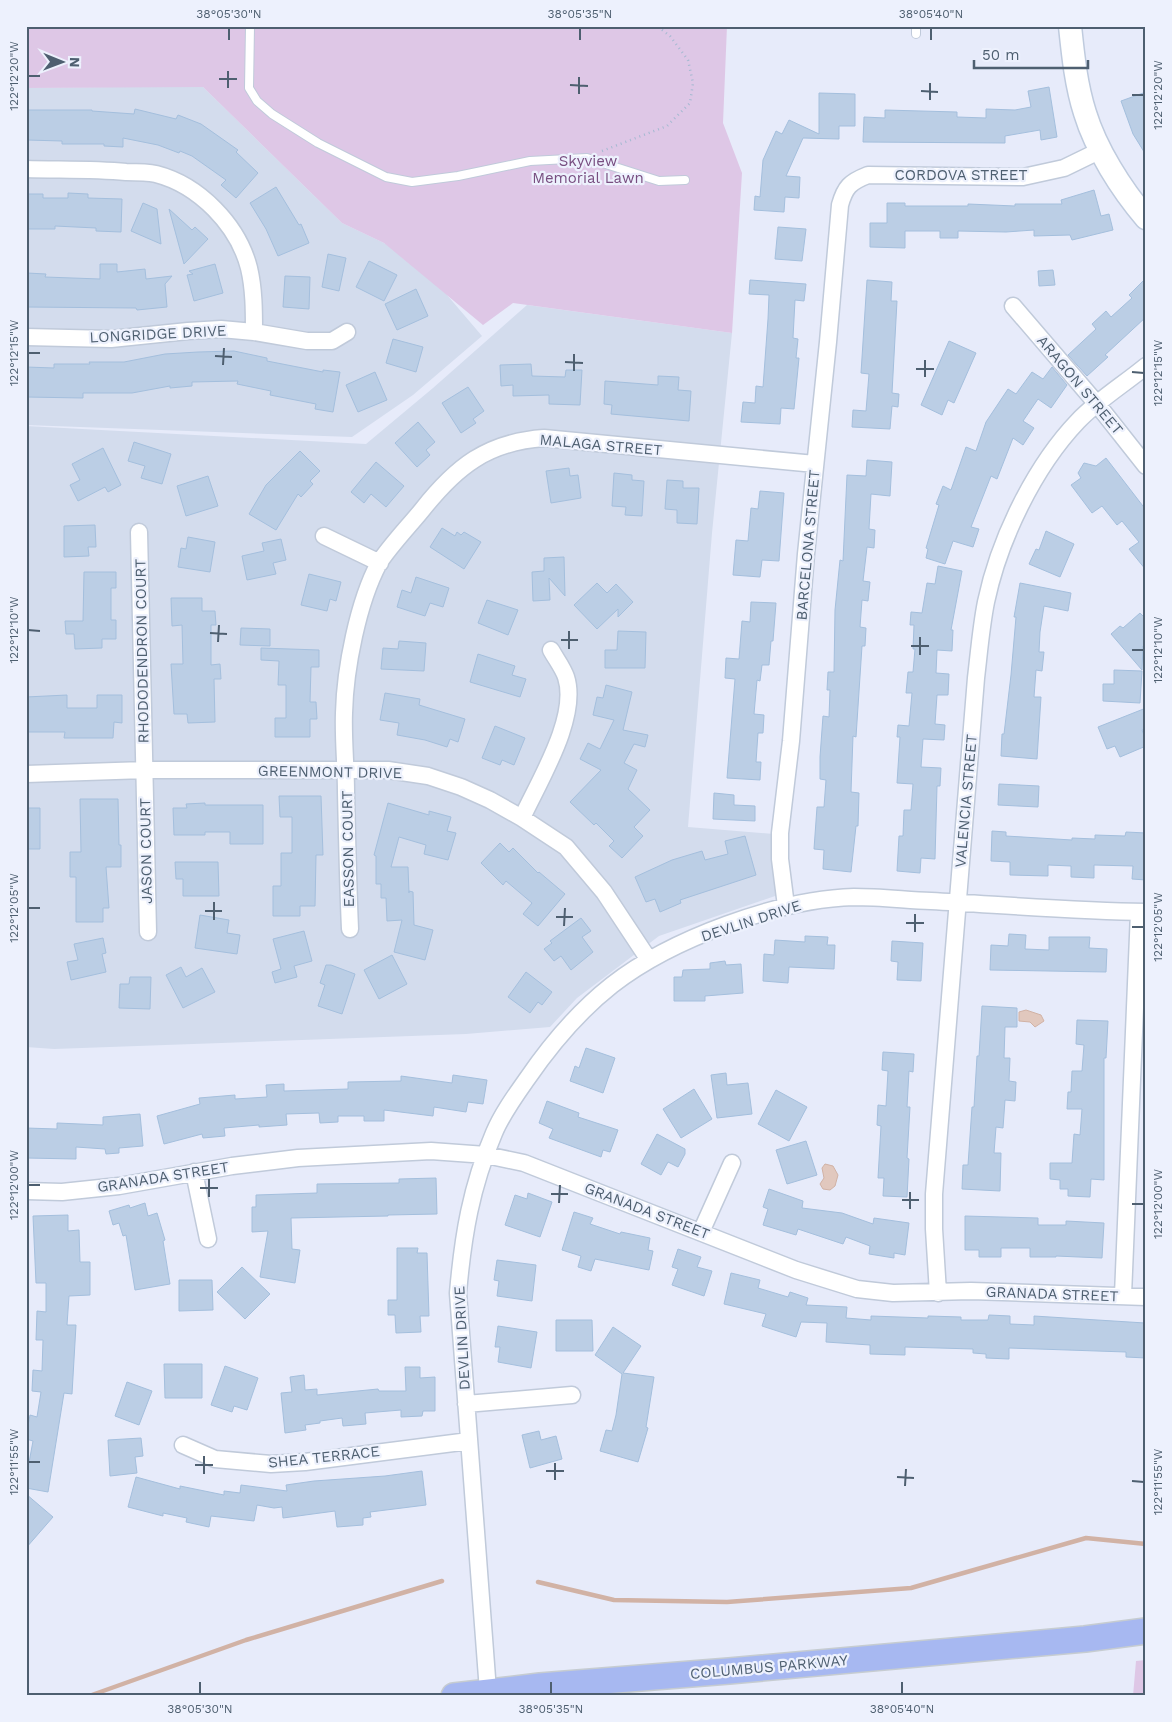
<svg xmlns="http://www.w3.org/2000/svg" width="1172" height="1722" font-family="'Work Sans',sans-serif">
	<style>
		.residential { fill: #d3dced }
		.green { fill: #dec7e6 }
		.water { fill: #e1c8be; stroke: #d1b2a5 }
		.lines { fill: none; stroke-linecap: round; stroke-linejoin: round }
		.stream { stroke: #d1b2a5; stroke-width: 4.5 }
		.building { fill: #bbcee5; stroke: #a4bfdd }
		.lane-casing { stroke: #c0cada; stroke-width: 10 }
		.street-casing { stroke: #c0cada; stroke-width: 19 }
		.secondary-casing { stroke: #bfcbde; stroke-width: 25 }
		.primary-casing { stroke: #c6ccd1; stroke-width: 28 }
		.path { stroke: #a5b9d1; stroke-width: 2.5; stroke-dasharray: 1 4; stroke-linecap: butt }
		.lane { stroke: #fff; stroke-width: 8 }
		.street { stroke: #fff; stroke-width: 16 }
		.secondary { stroke: #fff; stroke-width: 22 }
		.primary { stroke: #a7b8f1; stroke-width: 25 }
		.ticks { fill: none; stroke: #4e5f70; stroke-width: 2 }
		.labels { text-anchor: middle; dominant-baseline: central; stroke-width: 4.5; stroke-linejoin: round; paint-order: stroke }
		.park-label { font-size: 15px; fill: #784e80; stroke: #edf1fd }
		.street-label { font-size: 15px; fill: #4e5f70; stroke: #edf1fd }
		.neatline { fill: none; stroke: #4e5f70; stroke-width: 2 }
		.ticks-label { font-size: 12px; text-anchor: middle; fill: #4e5f70 }
	</style>
	<rect width="100%" height="100%" fill="#e7ebfa"/>
	<!-- residential -->
	<path class="residential" d="M200 86 203 87 342 223 384 243 424 268 482 336 413 395 352 437 26 425V88Z
		M527 305 732 333 712 533 688 827 774 834 778 895 659 936 577 998 550 1027 466 1034 54 1049 26 1047V426L366 444 433 388Z"/>
	<!-- green -->
	<path class="green" d="M26 26H727L723 123 742 173 732 333 513 303 483 325 384 243 342 223 203 87 26 88Z
		M1146 1660V1696H1133L1136 1661Z"/>
	<!-- water -->
	<path class="water" d="M1026 1010 1041 1015 1044 1021 1035 1027 1030 1022 1019 1021V1012Z
		M825 1164 833 1166 838 1175 835 1186 830 1190 823 1189 820 1184 824 1178 822 1168Z"/>
	<g class="lines">
		<!-- stream -->
		<path class="stream" d="M538 1582 614 1600 727 1602 911 1588 1086 1538 1146 1544
			M89 1696 246 1640 442 1581"/>
	</g>
	<!-- building -->
	<path class="building" d="M1049 87 1057 137 1041 140 1040 130 1005 136V143L863 142 864 117 885 118V110L957 112V117L986 118V109L1015 110 1031 107 1028 91Z
		M1146 92V155L1133 134 1121 101Z
		M819 93 855 94V126H839V139L803 138 786 176 800 177 799 198 785 197 784 212 754 210 755 196 760 197 763 160 776 131 782 134 789 120 819 134Z
		M135 109 176 119 178 115 201 124 238 150 236 152 258 173 236 198 221 185 226 180 192 156 180 151 179 153 158 145 123 138V147L104 146V144H62V141L27 140 28 110H92V111L134 114Z
		M276 187 299 225 301 224 309 243 278 256 266 229 250 203Z
		M1094 190 1101 216 1109 214 1113 230 1072 240 1070 235 1034 236V230L1006 232 958 231V238H940V231H905V248L870 247V223H887V203H905V206H968V204L1015 206V204H1062L1061 200Z
		M68 193 88 194V198L122 199 121 232 96 231V228L55 226V229H26V194H43V198H68Z
		M143 203 157 209 161 244 131 231Z
		M169 209 192 230 195 227 208 239 184 264Z
		M778 227 806 229 802 261 775 259Z
		M328 254 346 258 339 291 322 287Z
		M369 261 397 275 384 301 356 287Z
		M100 264H117V272L145 269 146 279 172 276 165 284 167 307 137 310 136 308 26 307 27 273 46 274 45 277 100 279Z
		M215 264 223 293 194 301 187 275 193 274 189 271Z
		M1053 270 1055 285 1039 286 1038 271Z
		M285 276 310 277 309 309 283 307Z
		M1146 278V317L1105 355 1108 357 1087 376 1068 355 1096 329 1092 324 1106 311 1111 317 1132 298 1129 295Z
		M750 280 806 284 804 301 795 300 793 338 798 339 796 358H799L794 409 781 408 780 424 741 422 743 402 755 403 756 386 763 387 768 319 769 295 749 294Z
		M867 280 892 282 891 301H897L892 393 899 394 898 407 892 406 890 429 852 427 853 410 866 411 869 374 861 373Z
		M416 289 428 316 397 330 385 304Z
		M393 339 423 347 416 372 386 363Z
		M949 341 976 353 954 403 948 400 942 415 921 405Z
		M234 351 267 358V361L323 372V370L340 372 333 412 315 409 316 404 270 395 271 391 237 384 238 381 192 382V386L170 388V386L132 393H83V398L26 397V367L54 368V364H90L89 362H124L165 354 198 352Z
		M531 364 532 376 565 377 566 370H582L580 405 549 404V395L513 396V385L501 386 500 365Z
		M1052 367 1067 385 1051 408 1038 399 1023 421 1034 428 1023 445 1013 438 997 479 991 476 971 527 979 529 973 547 953 541 945 564 926 558 928 549 926 548 939 505 936 504 943 486 951 490 966 447 976 451 986 422 1008 389 1016 394 1032 372 1043 379Z
		M375 372 387 400 358 412 346 385Z
		M658 376 679 377 678 390 691 391 689 421 611 414 612 405 604 404 605 381 658 385Z
		M468 387 484 411 473 419 476 423 461 433 442 403Z
		M418 422 435 442 426 450 430 455 417 467 395 443Z
		M134 442 171 454 162 484 141 478 145 466 128 461Z
		M103 448 121 485 108 492 105 487 78 501 70 485 80 480 72 464Z
		M300 451 320 471 310 481 313 484 301 497 298 494 276 530 249 514 266 485Z
		M1106 458 1146 510V570L1129 549 1139 542 1122 521 1117 525 1102 506 1092 513 1071 485 1081 478 1078 473 1084 463 1096 466Z
		M867 460 892 462 890 496 871 494 869 529 875 530 874 548 867 547 863 581 870 582 868 601 862 600 860 627 866 628 865 646H862L856 737 853 736 851 792 859 793 858 826H856L851 872 823 869 824 850 814 849 817 807H824L826 780 820 779V757L823 716 829 717 830 690H827L828 672H834L835 610 840 560 843 561 847 475 866 476Z
		M376 462 404 486 386 507 371 494 364 503 351 492Z
		M569 468 570 476 578 475 581 498 551 503 546 471Z
		M614 473 632 475V480L644 481 642 516 625 515 626 507 612 506Z
		M208 476 218 506 186 516 177 486Z
		M667 480 683 481V488H699L697 524 677 523V510L665 509Z
		M760 491 784 493 779 561 762 560 760 577 733 575 736 540 748 541 751 508 758 509Z
		M95 525 96 547H88L89 556 64 557V526Z
		M442 528 455 536 457 532 461 535 464 532 481 542 464 569 430 547Z
		M1046 531 1074 544 1060 577 1029 564 1036 549 1039 550Z
		M188 537 215 542 210 572 178 567 181 548 186 549Z
		M281 539 286 560 273 563 276 574 247 580 242 556 264 551 262 543Z
		M564 557 565 596 549 578 550 600 533 601 532 572 544 571V558Z
		M938 566 962 571 951 630H953L952 651 937 650 936 673 949 674 948 695H937L935 724 945 725 944 740 923 739 921 767 941 768 940 786H937L935 859 921 858 920 873 897 871 899 836H903L904 810H911L913 784 897 783 900 737H897L898 725 909 726 912 693H906L908 672H913L915 649H913L914 625H910L911 612 922 613 927 583 935 584Z
		M84 572H116V588H111V620H116V639H102V648L75 649 74 634H66L65 621H83Z
		M309 574 341 582 336 601 330 599 327 611 301 605Z
		M416 577 449 588 443 607 430 603 425 616 397 607 402 590 411 593Z
		M597 583 607 593 616 584 633 602 618 617V609L597 629 574 605Z
		M1020 583 1071 593 1068 611 1044 606 1040 632 1039 652H1044L1042 671 1036 670 1034 697H1041L1037 759 1001 756 1002 734H1004L1011 675 1016 617H1014Z
		M171 598H202V611H215L216 625H211V665L220 664 221 679H214L215 722 188 723 187 714H174L171 664H183L182 625 172 626Z
		M487 600 518 610 508 635 478 623Z
		M751 602 776 603 773 641H771L769 665H762L760 681 757 680 754 714 764 715 763 733H758L756 762H761L760 780 727 778 735 679 725 678 726 658 739 659 742 621 750 622Z
		M1140 613 1146 619V650L1143 646 1142 670 1111 634 1120 626 1123 628Z
		M241 628 270 629V646L240 645Z
		M618 631 646 632 645 668H605V650H617Z
		M399 641 426 643 424 671 381 669 383 648 398 649Z
		M261 648 319 650V667H311L310 702H316L317 719H310V737H275V718H286V685H278L279 661 261 660Z
		M478 654 515 666 512 675 526 679 520 697 470 682Z
		M1114 670 1142 671 1140 703 1103 701V684H1114Z
		M606 685 632 692 623 730 648 735 645 747 634 744 624 763 637 770 628 789 650 810 634 827 643 836 622 858 609 846 614 841 596 823 594 825 570 802 601 770 580 759 588 743 600 749 614 720 593 715 597 697 603 698Z
		M385 693 420 699 419 705 465 719 458 742 450 739 447 747 425 740 397 735 399 723 380 720Z
		M67 695V708H97V695H122V723L114 722 113 738H64L65 732H26V697Z
		M1146 708V729L1142 730 1146 740V746L1120 757 1115 746 1107 749 1098 727Z
		M495 726 525 738 514 765 502 760 500 765 482 758Z
		M999 784 1039 786 1038 807 998 805Z
		M714 793 734 795V805L755 806V821L713 819Z
		M279 796H321L323 855H316L315 906H300V916H273V886H281V853H292V817H280Z
		M80 799H118L119 845H121V867H106L109 908H103V922H76V877H70V852H81Z
		M205 803V805H263V844H230V832H205V835H174L173 808H187L186 804Z
		M388 803 429 815V811L451 817 447 831 456 833 448 860 424 854 426 845 399 837 391 867H408L409 893V891L413 892 414 925 433 930 425 960 394 952 402 920 387 921 386 898H381V884H376V856L374 855Z
		M26 808H40V849H26Z
		M992 831 1006 832V836L1072 840V838L1095 839V835L1125 836 1126 832 1146 833V880L1132 879 1133 866 1094 865V878L1071 877V866L1048 865V876L1010 875V862L991 861Z
		M745 836 756 875 680 900 681 903 660 912 655 899 646 902 635 877 672 860 702 851 705 860 728 854 725 841Z
		M500 843 509 852 513 848 538 873 539 872 565 894 538 926 523 914 532 903 506 881 503 885 481 863Z
		M175 862H218L219 896H183V879H176Z
		M200 915 229 920 227 933 240 935 237 954 195 948Z
		M581 918 591 931 582 937 593 952 571 970 561 956 554 961 544 949 552 943 550 941Z
		M304 931 312 961 294 966 297 977 275 983 272 972 281 969 273 939Z
		M1009 934 1026 935 1025 949 1049 950V937H1090L1089 948 1107 949 1106 972 990 970 991 945 1008 946Z
		M805 936 828 937 827 945H835L834 969 789 967 788 983 763 981 764 954 774 955 775 940 805 942Z
		M103 938 106 953 102 954 106 972 71 980 67 962 78 960 74 944Z
		M892 941 923 943 921 981 897 980 898 962 891 961Z
		M392 955 407 984 379 999 364 970Z
		M725 961 726 965 741 964 743 993 705 996V1001H674V977H682L683 970 710 969V963Z
		M326 965H331L355 974 342 1014 318 1006 325 985 320 983Z
		M181 967 186 977 202 968 215 992 183 1008 166 975Z
		M526 972 552 992 542 1005 538 1002 530 1013 508 997Z
		M130 977H151L150 1009 119 1008 120 984H129Z
		M982 1006 1017 1008V1027H1005L1004 1058H1010L1009 1081 1016 1082 1015 1101 1005 1100 1003 1128 996 1127 994 1153H1001L1000 1191 962 1189 963 1165H968L972 1107H974L977 1056H979Z
		M1077 1020 1108 1021 1106 1058H1104V1180L1091 1179 1090 1197 1068 1196V1189H1060V1180L1050 1179V1163H1072L1074 1134 1080 1135 1082 1109H1067L1068 1092H1071L1072 1071H1082L1084 1045 1076 1044Z
		M586 1048 615 1058 603 1093 570 1081 575 1066 579 1068Z
		M883 1052 914 1054 913 1072 909 1071 907 1107H910L907 1158 909 1159 907 1197 883 1196 884 1178H878L881 1126 877 1125 878 1105 886 1106 888 1071 882 1070Z
		M726 1073 727 1085 748 1083 752 1114 717 1118 711 1075Z
		M453 1075 487 1080 483 1104 468 1102 466 1112 434 1107 433 1116 384 1110V1121H364V1116H338V1122L320 1123 319 1113 286 1114 287 1125 259 1127V1125L224 1128 225 1136 203 1138 202 1134 164 1144 157 1116 200 1104 199 1098 235 1095V1099L267 1097 266 1085 284 1084V1091L348 1089V1082L401 1081V1076L452 1083Z
		M694 1089 712 1119 681 1138 663 1109Z
		M776 1090 807 1107 789 1141 758 1124Z
		M547 1101 579 1113 578 1117 618 1130 610 1152 603 1150 601 1157 549 1138 553 1129 539 1123Z
		M140 1114 143 1146 119 1148V1153L106 1154 105 1149 76 1147V1159L26 1158V1128L57 1129V1123L103 1125V1117Z
		M657 1134 685 1149V1154L678 1167 668 1162 661 1175 641 1164Z
		M806 1141 817 1175 787 1184 776 1150Z
		M436 1178 437 1214 388 1215V1216L291 1218 292 1249 300 1250 295 1283 260 1277 268 1231 252 1232V1207H256V1195L317 1193V1184L399 1183V1179Z
		M769 1189 803 1201 802 1208 842 1213 873 1224 874 1218 909 1223 905 1255 894 1253V1258L869 1254 870 1246 846 1237 843 1244 798 1229 796 1235 763 1225 768 1209 763 1207Z
		M528 1193 552 1202 540 1237 505 1225 515 1195 527 1199Z
		M145 1203 148 1216 157 1213 165 1240 163 1241 170 1284 135 1290 126 1235 123 1236 119 1223 113 1225 109 1211 129 1205 130 1208Z
		M574 1212 593 1218 590 1224 620 1234 621 1232 650 1238 648 1250 653 1251 649 1270 595 1259 591 1271 578 1267 581 1256 562 1250Z
		M68 1215V1231L79 1230 80 1262H90V1295L69 1296 67 1325H76L72 1394 64 1393 48 1492 26 1488V1468H28L33 1441 26 1439V1436L30 1415 37 1417 41 1392 32 1391 33 1370 42 1371 43 1340H36L37 1311 46 1312V1283H36L33 1216Z
		M965 1216 1038 1218V1225H1066V1221L1104 1223 1102 1258 1056 1256V1257H1030V1248H1001V1257H979V1250H965Z
		M397 1248H418L417 1253H427L429 1316H420L421 1332 396 1333 395 1315H388V1300H397Z
		M678 1249 701 1257 697 1267 712 1271 704 1296 672 1285 678 1269 672 1267Z
		M497 1260 536 1265 532 1301 497 1296 499 1281 494 1280Z
		M242 1267 270 1294 245 1319 217 1292Z
		M731 1273 760 1280 758 1288 788 1297 790 1292 808 1298 806 1305 847 1307 846 1318 871 1320V1316L928 1318V1316L961 1317V1320H988L989 1315 1010 1316V1324L1034 1325V1316L1145 1323 1146 1358 1126 1357V1352L1009 1348V1359L986 1358V1354L973 1353V1349L905 1347V1355L870 1354V1345L826 1342 827 1323 801 1322 796 1337 762 1326 766 1314 724 1304Z
		M179 1280H212L213 1310 179 1311Z
		M556 1320H592L593 1351H556Z
		M498 1326 537 1332 531 1368 498 1362 500 1347H495Z
		M613 1327 641 1346 623 1373 654 1377 646 1427 648 1428 638 1462 600 1451 606 1430 612 1431 616 1415 622 1374 595 1355Z
		M164 1364H202V1398H165Z
		M225 1366 258 1378 247 1410 234 1406 232 1412 211 1405Z
		M405 1367H420V1378L435 1377V1411H423L422 1416 401 1417V1410L365 1413 366 1424 343 1426 342 1418 320 1421V1423L305 1425 306 1430 285 1433 281 1393 292 1392 290 1377 304 1375 305 1390 317 1389V1395L378 1389 379 1391H406Z
		M127 1382 152 1391 139 1425 115 1416Z
		M539 1431 541 1440 556 1436 562 1459 530 1468 522 1435Z
		M141 1438 143 1456 135 1457 137 1473 110 1476 108 1440Z
		M422 1471 426 1505 370 1512 371 1517 363 1518V1525L337 1527 335 1511 283 1518 282 1507 274 1508 257 1505 254 1521 211 1516 209 1527 186 1522 187 1518 163 1513V1516L128 1507 136 1477 180 1489V1486L224 1495V1491L240 1493 241 1485 287 1491 286 1485 314 1481 385 1476Z
		M26 1494 53 1517 26 1548Z"/>
	<g class="lines">
		<!-- lane casing -->
		<g class="lane-casing">
			<path id="lane" d="M250 26 249 88 257 101 272 114 318 143 386 177 412 182 458 176 530 161 587 158 659 181 685 180
				M916 26V34"/>
		</g>
		<!-- street casing -->
		<g class="street-casing">
			<path id="street" d="M26 169C59 170 93 169 126 172 135 172 147 172 156 174 199 185 238 225 249 268 254 289 254 311 254 332
				M1013 306 1097 404 1146 466
				M26 337 111 339 188 331 221 329 254 332 307 341H332L347 332
				M139 532 148 932
				M324 536 380 563
				M26 774 145 770H388L428 776 461 787 490 800 522 818 566 847 604 892 649 960
				M522 818C539 781 579 717 566 677 563 668 556 659 551 650
				M786 906 780 859V833L791 741 806 554 828 342 840 205C845 187 850 182 868 175L1023 177 1064 168 1101 150
				M350 929C348 883 347 838 346 792 346 766 343 739 344 713 345 669 358 602 379 563 389 547 409 526 422 510 456 467 487 442 544 438L815 464
				M194 1172 208 1239
				M26 1191 62 1192 119 1186 232 1166 298 1158 431 1151 486 1155 524 1163 796 1270 857 1289 893 1293 971 1291 1146 1297
				M701 1232 732 1163
				M938 1293 934 1229V1194L976 678C979 653 981 627 986 602 999 540 1034 467 1078 421 1098 400 1123 385 1146 366
				M1123 1295 1139 912
				M466 1404 572 1395
				M183 1445 215 1459 271 1464 305 1462 469 1441
				M488 1691 458 1293C463 1235 471 1187 494 1133 502 1114 515 1096 527 1079 551 1044 579 1011 612 985 671 939 779 899 854 897 880 897 906 900 931 901 1003 905 1074 911 1146 912"/>
		</g>
		<!-- secondary casing -->
		<g class="secondary-casing">
			<path id="secondary" d="M1070 26C1073 55 1076 85 1085 113 1096 149 1121 189 1146 218"/>
		</g>
		<!-- primary casing -->
		<g class="primary-casing">
			<path id="primary" d="M454 1696 540 1686 729 1671 1085 1639 1146 1631"/>
		</g>
		<!-- path -->
		<path class="path" d="M602 151 667 126 690 103 693 83 688 60 670 36 657 26"/>
		<!-- lane -->
		<use href="#lane" class="lane"/>
		<!-- street -->
		<use href="#street" class="street"/>
		<!-- secondary -->
		<use href="#secondary" class="secondary"/>
		<!-- primary -->
		<use href="#primary" class="primary"/>
	</g>
	<!-- ticks -->
	<path class="ticks" d="M229 40V28M580 40V28M931 40V28M28 76H40M219 79H237M570 85 588 86M228 88V71M921 91 938 92M579 94V77M1132 95H1144M930 100V83M28 353H40M215 356 232 357M565 362 583 363M223 365 224 348M916 369H934M574 371V354M1132 372 1144 373M925 377V360M28 630 40 631M210 633 227 634M561 640H578M218 642 219 625M911 646H929M569 649V631M1132 650H1144M920 655V637M28 908H40M205 911H222M556 917H573M214 920V902M906 923H924M564 926 565 908M1132 927H1144M915 932V914M28 1185H40M200 1188H218M551 1194H568M209 1197V1179M902 1200H919M559 1203 560 1185M1132 1204H1144M910 1209V1192M28 1462H40M195 1465H213M546 1471H564M204 1474V1456M897 1477 914 1478M555 1480V1463M1132 1481 1144 1482M905 1486 906 1469M200 1694V1682M551 1694V1682M902 1694V1682"/>
	<g class="labels">
		<!-- park labels -->
		<g class="park-label">
			<text x="588" y="161">Skyview<tspan x="588" dy="17">Memorial Lawn</tspan></text>
		</g>
		<!-- street labels -->
		<g class="street-label">
			<text x="961" y="175">CORDOVA STREET</text>
			<text transform="translate(158 334) rotate(-3)">LONGRIDGE DRIVE</text>
			<text transform="translate(1080 385) rotate(50)">ARAGON STREET</text>
			<text transform="translate(601 445) rotate(5)">MALAGA STREET</text>
			<text transform="translate(808 545) rotate(-85)">BARCELONA STREET</text>
			<text transform="translate(142 651) rotate(-91)">RHODODENDRON COURT</text>
			<text transform="translate(330 772) rotate(1)">GREENMONT DRIVE</text>
			<text transform="translate(966 801) rotate(-85)">VALENCIA STREET</text>
			<text transform="translate(348 849) rotate(-91)">EASSON COURT</text>
			<text transform="translate(146 851) rotate(-91)">JASON COURT</text>
			<text transform="translate(751 921) rotate(-18)">DEVLIN DRIVE</text>
			<text transform="translate(163 1177) rotate(-9)">GRANADA STREET</text>
			<text transform="translate(647 1211) rotate(21)">GRANADA STREET</text>
			<text transform="translate(1052 1294) rotate(2)">GRANADA STREET</text>
			<text transform="translate(462 1338) rotate(-93)">DEVLIN DRIVE</text>
			<text transform="translate(324 1457) rotate(-6)">SHEA TERRACE</text>
			<text transform="translate(769 1667) rotate(-5)">COLUMBUS PARKWAY</text>
		</g>
	</g>
	<!-- border -->
	<rect width="1172" height="1722" fill="none" stroke="#edf1fd" stroke-width="55"/>
	<!-- north arrow -->
	<g transform="translate(62 62) rotate(91)" stroke="#edf1fd" stroke-width="4" paint-order="stroke">
	<path d="M0-4L9 19L0 12L-9 19Z" fill="#4e5f70"/>
	<text y="-8" font-size="14" font-weight="bold" text-anchor="middle" fill="#4e5f70">N</text>
	</g>
	<!-- scale -->
	<path d="M974 60v8h114v-8" fill="none" stroke="#4e5f70" stroke-width="2.5"/>
	<text x="982" y="60" font-size="15" fill="#4e5f70" stroke="#edf1fd" stroke-width="4" paint-order="stroke">50 m</text>
	<rect x="28" y="28" width="1116" height="1666" class="neatline"/>
	<g class="ticks-label">
		<text x="229" y="18">38°05'30"N</text>
		<text x="580" y="18">38°05'35"N</text>
		<text x="931" y="18">38°05'40"N</text>
		<text transform="translate(14 76) rotate(-90)" y="4">122°12'20"W</text>
		<text transform="translate(1158 95) rotate(-90)" y="4">122°12'20"W</text>
		<text transform="translate(14 353) rotate(-90)" y="4">122°12'15"W</text>
		<text transform="translate(1158 373) rotate(-90)" y="4">122°12'15"W</text>
		<text transform="translate(14 630) rotate(-90)" y="4">122°12'10"W</text>
		<text transform="translate(1158 650) rotate(-90)" y="4">122°12'10"W</text>
		<text transform="translate(14 908) rotate(-90)" y="4">122°12'05"W</text>
		<text transform="translate(1158 927) rotate(-90)" y="4">122°12'05"W</text>
		<text transform="translate(14 1185) rotate(-90)" y="4">122°12'00"W</text>
		<text transform="translate(1158 1204) rotate(-90)" y="4">122°12'00"W</text>
		<text transform="translate(14 1462) rotate(-90)" y="4">122°11'55"W</text>
		<text transform="translate(1158 1482) rotate(-90)" y="4">122°11'55"W</text>
		<text x="200" y="1713">38°05'30"N</text>
		<text x="551" y="1713">38°05'35"N</text>
		<text x="902" y="1713">38°05'40"N</text>
	</g>
</svg>
